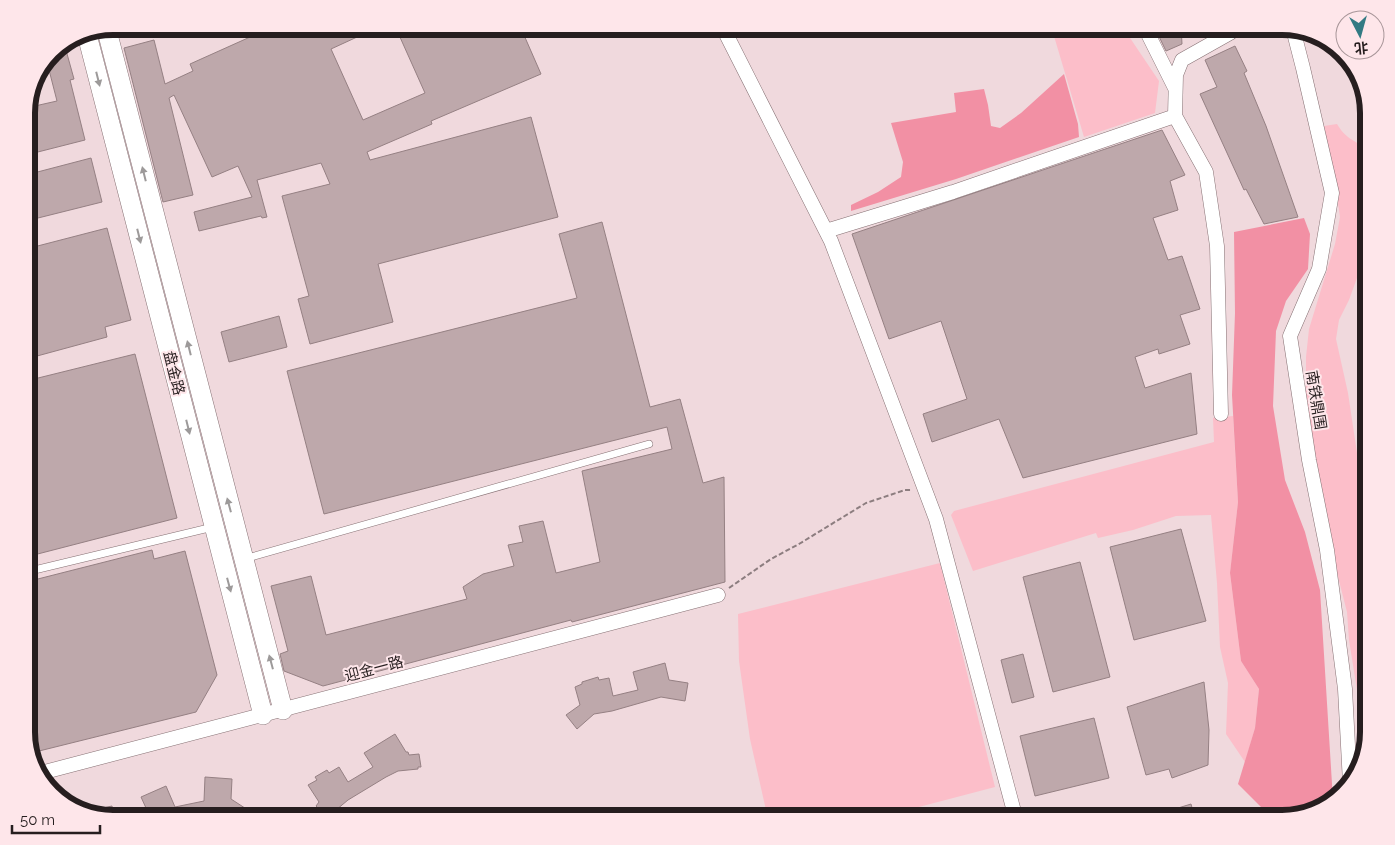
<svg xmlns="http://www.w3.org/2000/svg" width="1395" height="845" font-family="Raleway,'Noto Sans SC',sans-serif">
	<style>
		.green { fill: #fcbec9 }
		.forest { fill: #f290a4 }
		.building { fill: #bea8ab; stroke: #958083 }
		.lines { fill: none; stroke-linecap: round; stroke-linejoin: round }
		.lane-casing { stroke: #867174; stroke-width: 8 }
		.street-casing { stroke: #867174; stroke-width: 15 }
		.secondary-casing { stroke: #867174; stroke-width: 20 }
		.path { stroke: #8c7d7f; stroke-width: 2; stroke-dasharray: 5 2.5; stroke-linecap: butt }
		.lane { stroke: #fff; stroke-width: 7 }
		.street { stroke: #fff; stroke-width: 14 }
		.secondary { stroke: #fff; stroke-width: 19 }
		.oneway { fill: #9d9a9a }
		.labels { text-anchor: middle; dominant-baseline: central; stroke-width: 4; stroke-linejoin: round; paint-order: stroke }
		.street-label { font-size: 15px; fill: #261e1f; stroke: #fee6ea }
		.rim { fill: none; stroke: #261e1f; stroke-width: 6 }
	</style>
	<rect width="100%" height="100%" fill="#f0d9dd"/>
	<!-- green -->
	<path class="green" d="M1051 26H1122L1159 81 1155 113 1084 137Z
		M1337 124C1340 129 1343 133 1348 137 1353 141 1358 142 1362 148L1369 203V245L1349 300 1339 320 1336 339 1348 393 1369 533V733L1359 768 1357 690 1349 640 1347 612 1336 569 1323 504 1313 448 1306 397V357L1309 329 1335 244 1340 217 1334 175 1324 126Z
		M1233 416 1238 502 1230 573 1241 661 1259 689 1255 728 1245 762 1226 734 1228 683 1220 647 1217 583 1211 515 1176 516 1133 530 1098 538 1096 533 973 571 951 515 954 511 1214 442 1213 418Z
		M940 563 995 787 896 813 897 819H768L750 739 739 661 738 614Z"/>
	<!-- forest -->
	<path class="forest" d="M1064 74 1078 124 1079 137 956 179 851 211V205L878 192 901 177 903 162 891 123 956 112 954 93 984 89 988 105 991 126 1000 128 1021 113Z
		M1304 218 1310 234 1308 269 1286 301 1276 331 1273 406 1285 480 1305 532 1320 590 1333 800 1325 807 1283 819H1266V812L1238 784 1255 728 1259 689 1241 661 1230 573 1238 502 1232 395 1235 313 1234 232Z
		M1369 446V497H1366L1358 448 1360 447Z"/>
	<!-- building -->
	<path class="building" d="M280 26H381L331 49 363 120 425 93 395 26H520L541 74 431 121 432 124 367 152 370 160 531 117 558 217 378 264 393 322 310 344 298 299 309 296 282 196 330 184 321 163 257 180 267 217 262 218 261 216 199 231 194 212 252 197 238 166 212 177 174 95 169 98 193 195 163 202 124 48 154 40 165 84 193 71 190 64 259 33 260 35Z
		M1154 26H1181L1182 44 1166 51Z
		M64 43 74 79 70 80 85 140 26 155V108L57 101 47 62 52 51Z
		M1235 46 1247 71 1244 73 1266 126 1298 217 1264 224 1246 189 1244 190 1200 94 1217 87 1205 60Z
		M1162 130 1185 175 1170 181 1178 210 1153 218 1168 260 1182 256 1200 309 1180 315 1190 344 1159 354 1158 349 1135 357 1145 388 1191 373 1197 434 1023 478 999 419 932 442 923 414 967 399 941 321 889 339 852 234Z
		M91 158 102 202 26 221V175Z
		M602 222 650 407 680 399 703 483 724 477 725 582 572 622 571 620 323 686 284 671 280 654 288 651 271 586 311 576 326 635 467 599 463 587 483 574 514 566 508 545 523 542 519 526 543 521 556 573 600 562 582 471 672 449 667 427 324 514 287 371 577 298 559 234Z
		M107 228 131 320 105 327 107 337 26 359V249Z
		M279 316 287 347 229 362 221 332Z
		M135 354 177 518 26 557V381Z
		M1181 529 1206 621 1134 640 1110 547Z
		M152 550 154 559 185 551 217 675 196 712 31 753 26 738V582Z
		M1080 562 1110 677 1053 692 1023 577Z
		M1023 654 1034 697 1012 703 1001 660Z
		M665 663 669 680 688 683 685 701 661 697 612 711 594 714 577 729 566 715 580 705 575 687 582 684V682L598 677 599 680 609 678 613 696 638 690 633 672Z
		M1204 682 1209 730 1208 765 1172 778 1169 769 1146 775 1127 707Z
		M1094 718 1109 778 1035 796 1020 736Z
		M395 734 406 752H408L409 755 419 754 421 767H418V769L398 771 386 777 348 800 336 810 330 819H312L319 809 316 806 319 802 308 785 317 780 315 777 327 770 329 773 339 767 348 782 373 767 364 753Z
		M205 777 232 779 231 799 251 812 247 819H225L220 816 203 819H151L141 797 166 786 175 807 204 801Z
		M1191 804 1195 819H1149V817Z
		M112 806 115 819 87 812Z"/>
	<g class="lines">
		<!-- lane casing -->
		<g class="lane-casing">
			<path id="lane" d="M244 559 649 444
				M26 572 213 527"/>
		</g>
		<!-- street casing -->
		<g class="street-casing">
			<path id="street" d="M722 26 831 241 936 519 1016 819
				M1144 26 1175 88
				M1293 29 1303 68 1332 193 1319 269 1290 336 1309 460 1327 550 1345 689 1350 783
				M826 231 953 192 1175 116
				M1221 414 1217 246 1206 172 1175 116 1176 75 1182 60 1230 33 1236 26
				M37 774 718 595"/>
		</g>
		<!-- secondary casing -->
		<g class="secondary-casing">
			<path id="secondary" d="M106 27 283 710
				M86 31 263 715"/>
		</g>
		<!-- path -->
		<path class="path" d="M729 588 771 559 799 544 866 503 905 490H912"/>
		<!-- lane -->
		<use href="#lane" class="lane"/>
		<!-- street -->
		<use href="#street" class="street"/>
		<!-- secondary -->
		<use href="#secondary" class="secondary"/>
	</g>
	<!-- one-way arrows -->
	<defs><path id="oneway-solid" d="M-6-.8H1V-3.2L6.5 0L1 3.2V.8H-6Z" transform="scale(1.25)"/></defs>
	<g class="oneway">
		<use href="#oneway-solid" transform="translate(98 79) rotate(76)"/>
		<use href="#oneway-solid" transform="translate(144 174) rotate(-104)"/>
		<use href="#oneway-solid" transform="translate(139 236) rotate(76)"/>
		<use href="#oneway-solid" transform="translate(189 348) rotate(-104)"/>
		<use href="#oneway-solid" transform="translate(188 427) rotate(76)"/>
		<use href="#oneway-solid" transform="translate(229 505) rotate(-105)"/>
		<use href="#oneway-solid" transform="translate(229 585) rotate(75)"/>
		<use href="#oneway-solid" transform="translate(271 662) rotate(-105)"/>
	</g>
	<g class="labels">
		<!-- street labels -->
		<g class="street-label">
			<text transform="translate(174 373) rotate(76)">盘金路</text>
			<text transform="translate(1316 400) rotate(81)">南铁鼎围</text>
			<text transform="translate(374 669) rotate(-15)">迎金一路</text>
		</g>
	</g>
	<!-- crop -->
	<path d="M0 0H1395V845H0ZM113 35H1282A78 78 0 0 1 1360 113V732A78 78 0 0 1 1282 810H113A78 78 0 0 1 35 732V113A78 78 0 0 1 113 35Z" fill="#fee6ea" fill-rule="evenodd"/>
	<path class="rim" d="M113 35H1282A78 78 0 0 1 1360 113V732A78 78 0 0 1 1282 810H113A78 78 0 0 1 35 732V113A78 78 0 0 1 113 35Z"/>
	<!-- north arrow -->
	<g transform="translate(1360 35) rotate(174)"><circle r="24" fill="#fee6ea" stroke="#a89699"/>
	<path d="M0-4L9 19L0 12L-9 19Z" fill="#327a83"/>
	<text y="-8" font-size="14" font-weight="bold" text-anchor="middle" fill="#261e1f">北</text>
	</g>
	<!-- scale -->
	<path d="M12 825v8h88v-8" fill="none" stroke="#261e1f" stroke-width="2.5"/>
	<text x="20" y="825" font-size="15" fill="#261e1f" stroke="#fee6ea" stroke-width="4" paint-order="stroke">50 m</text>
</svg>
